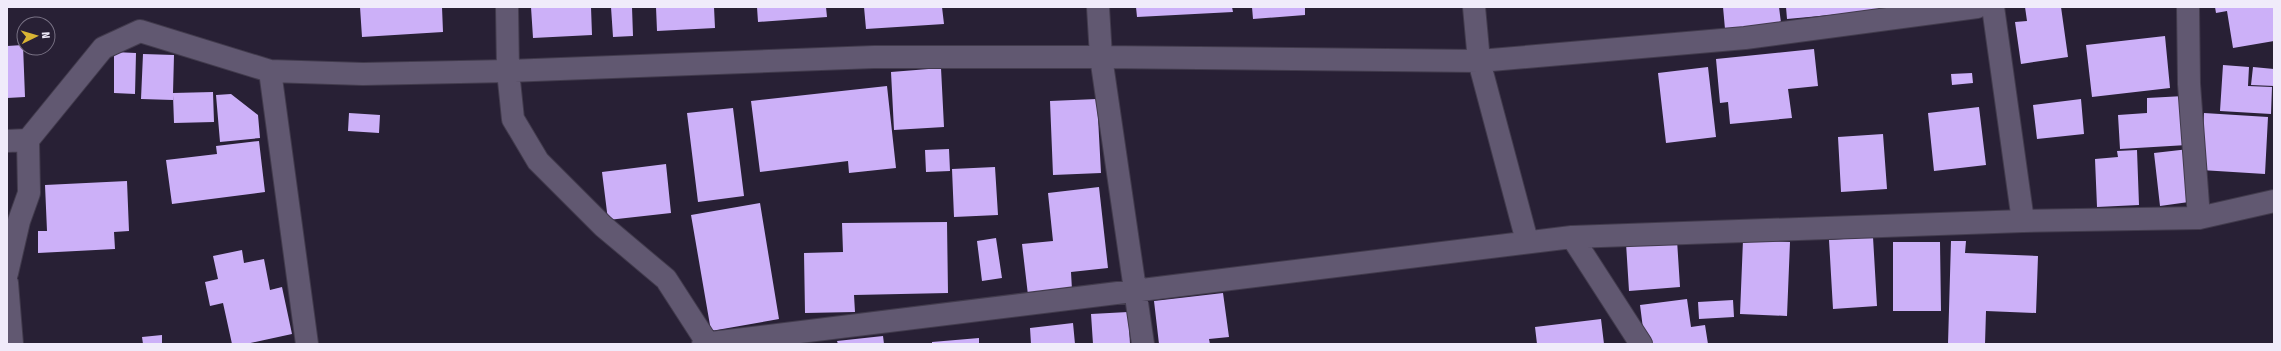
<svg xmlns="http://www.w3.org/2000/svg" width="2281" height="351" font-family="'Fira Sans Condensed',sans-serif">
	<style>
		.building { fill: #ccb0f8 }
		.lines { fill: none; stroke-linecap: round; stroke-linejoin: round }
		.minor-casing { stroke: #423b4d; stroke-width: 24 }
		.minor { stroke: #615871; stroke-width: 22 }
	</style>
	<rect width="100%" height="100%" fill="#282035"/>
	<!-- building -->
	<path class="building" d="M360 7H442L443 32 362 37Z
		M531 7H591L592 35 533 38Z
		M611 7H632L633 36 613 37Z
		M656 7H714L715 28 657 31Z
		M757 7H826L827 17 758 22Z
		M864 7H942L944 24 866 29Z
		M1136 7H1232L1233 12 1137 17Z
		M1252 7H1305V15L1253 19Z
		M1723 7H1779L1781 23 1725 29Z
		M1786 7H1895V9L1787 19Z
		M2025 7H2061L2068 57 2021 64 2015 22 2027 21Z
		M2215 7H2274V41L2233 48 2227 11 2216 13Z
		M2165 36 2170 88 2092 97 2086 45Z
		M23 45 25 97 7 98V46Z
		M1814 49 1818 86 1788 89 1792 118 1730 124 1728 102 1720 103 1716 59Z
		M114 52 136 53 135 94 114 93Z
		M143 54 174 55 173 93 213 92 214 122 174 123 173 95V100L141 99Z
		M2223 65 2249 67 2248 86 2272 87 2271 114 2220 111Z
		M1708 67 1716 137 1666 143 1658 73Z
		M2253 67 2274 69V86L2251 85Z
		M941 68 944 127 894 130 891 72Z
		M1972 73 1973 83 1952 85 1951 74Z
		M887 86 896 168 849 173 848 161 760 172 751 101Z
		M231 94 258 115 260 138 220 142 216 95Z
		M2184 96 2187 145 2120 149 2118 115 2147 113V98Z
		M1097 99 1101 173 1053 175 1050 101Z
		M2081 99 2084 134 2037 139 2033 105Z
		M1979 107 1986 165 1934 171 1928 113Z
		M733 108 744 196 698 202 687 113Z
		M349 113 380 115 379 133 348 131Z
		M2204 113 2268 117 2265 174 2201 170Z
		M1883 134 1887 189 1841 192 1838 137Z
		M259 141 265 192 172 204 166 160 217 154 216 146Z
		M949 149 950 171 926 172 925 150Z
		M2189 149 2196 201 2160 206 2154 153Z
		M2137 150 2139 205 2097 207 2095 159 2118 157 2117 151Z
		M666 164 671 213 608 220 602 172Z
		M995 167 998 215 954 217 952 169Z
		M127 181 129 231 114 232 115 249 38 253V231H47L45 185Z
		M1099 187 1108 268 1071 272 1072 290 1028 295 1022 244 1053 241 1048 193Z
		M760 203 779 319 711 331 691 215Z
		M947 222 948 293 854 295 855 312 805 313 804 253 843 252 842 223Z
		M1873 237 1877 306 1833 309 1829 240Z
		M996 238 1002 278 982 281 977 241Z
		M1677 240 1680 287 1629 291 1626 243Z
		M1743 240 1790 242 1787 316 1740 314Z
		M1951 241H1966L1965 253 2038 256 2036 313 1986 311 1985 344H1948Z
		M1893 242H1940L1941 311H1893Z
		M242 250 244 263 264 259 270 290 282 287 292 334 246 344H232L223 303 210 306 205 282 218 279 213 256Z
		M1223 293 1229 337 1209 339 1210 344H1159L1154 301Z
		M1687 299 1691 327 1705 325 1708 344H1645L1640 305Z
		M1733 300 1734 317 1699 319 1698 302Z
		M1128 312 1130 344H1093L1091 314Z
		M1601 319 1604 344H1537L1535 327Z
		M1073 323 1075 344H1031L1030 328Z
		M162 335V344H143L142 337Z
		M883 336 884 344H838L837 341Z
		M979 338V344H932V342Z"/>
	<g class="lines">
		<!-- minor casing -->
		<g class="minor-casing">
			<path id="minor" d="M507 7 508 71 513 119 538 161 603 226 666 279 708 344
				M1098 7 1101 57 1143 344
				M1474 7 1479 61 1527 241
				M1993 7 2023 221
				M2188 7 2189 84 2199 218
				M270 71 307 344
				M7 141 28 140
				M1572 237 1641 344
				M7 273 19 221 29 193 28 140 103 48 140 31 270 71 363 74 508 71 874 57H1101L1479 61 1745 38 1977 7
				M7 283 12 344
				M703 344 1572 237 2023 221 2199 218 2274 201"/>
		</g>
		<!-- minor -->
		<use href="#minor" class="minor"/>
	</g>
	<!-- border -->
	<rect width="2281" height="351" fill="none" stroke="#f0ebfa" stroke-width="16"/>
	<!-- north arrow -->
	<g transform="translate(36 36) rotate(85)"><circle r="19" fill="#282035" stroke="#787184"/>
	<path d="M0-3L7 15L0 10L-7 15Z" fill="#d8b434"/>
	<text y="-6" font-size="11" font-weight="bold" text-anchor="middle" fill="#f0ebfa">N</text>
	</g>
</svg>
